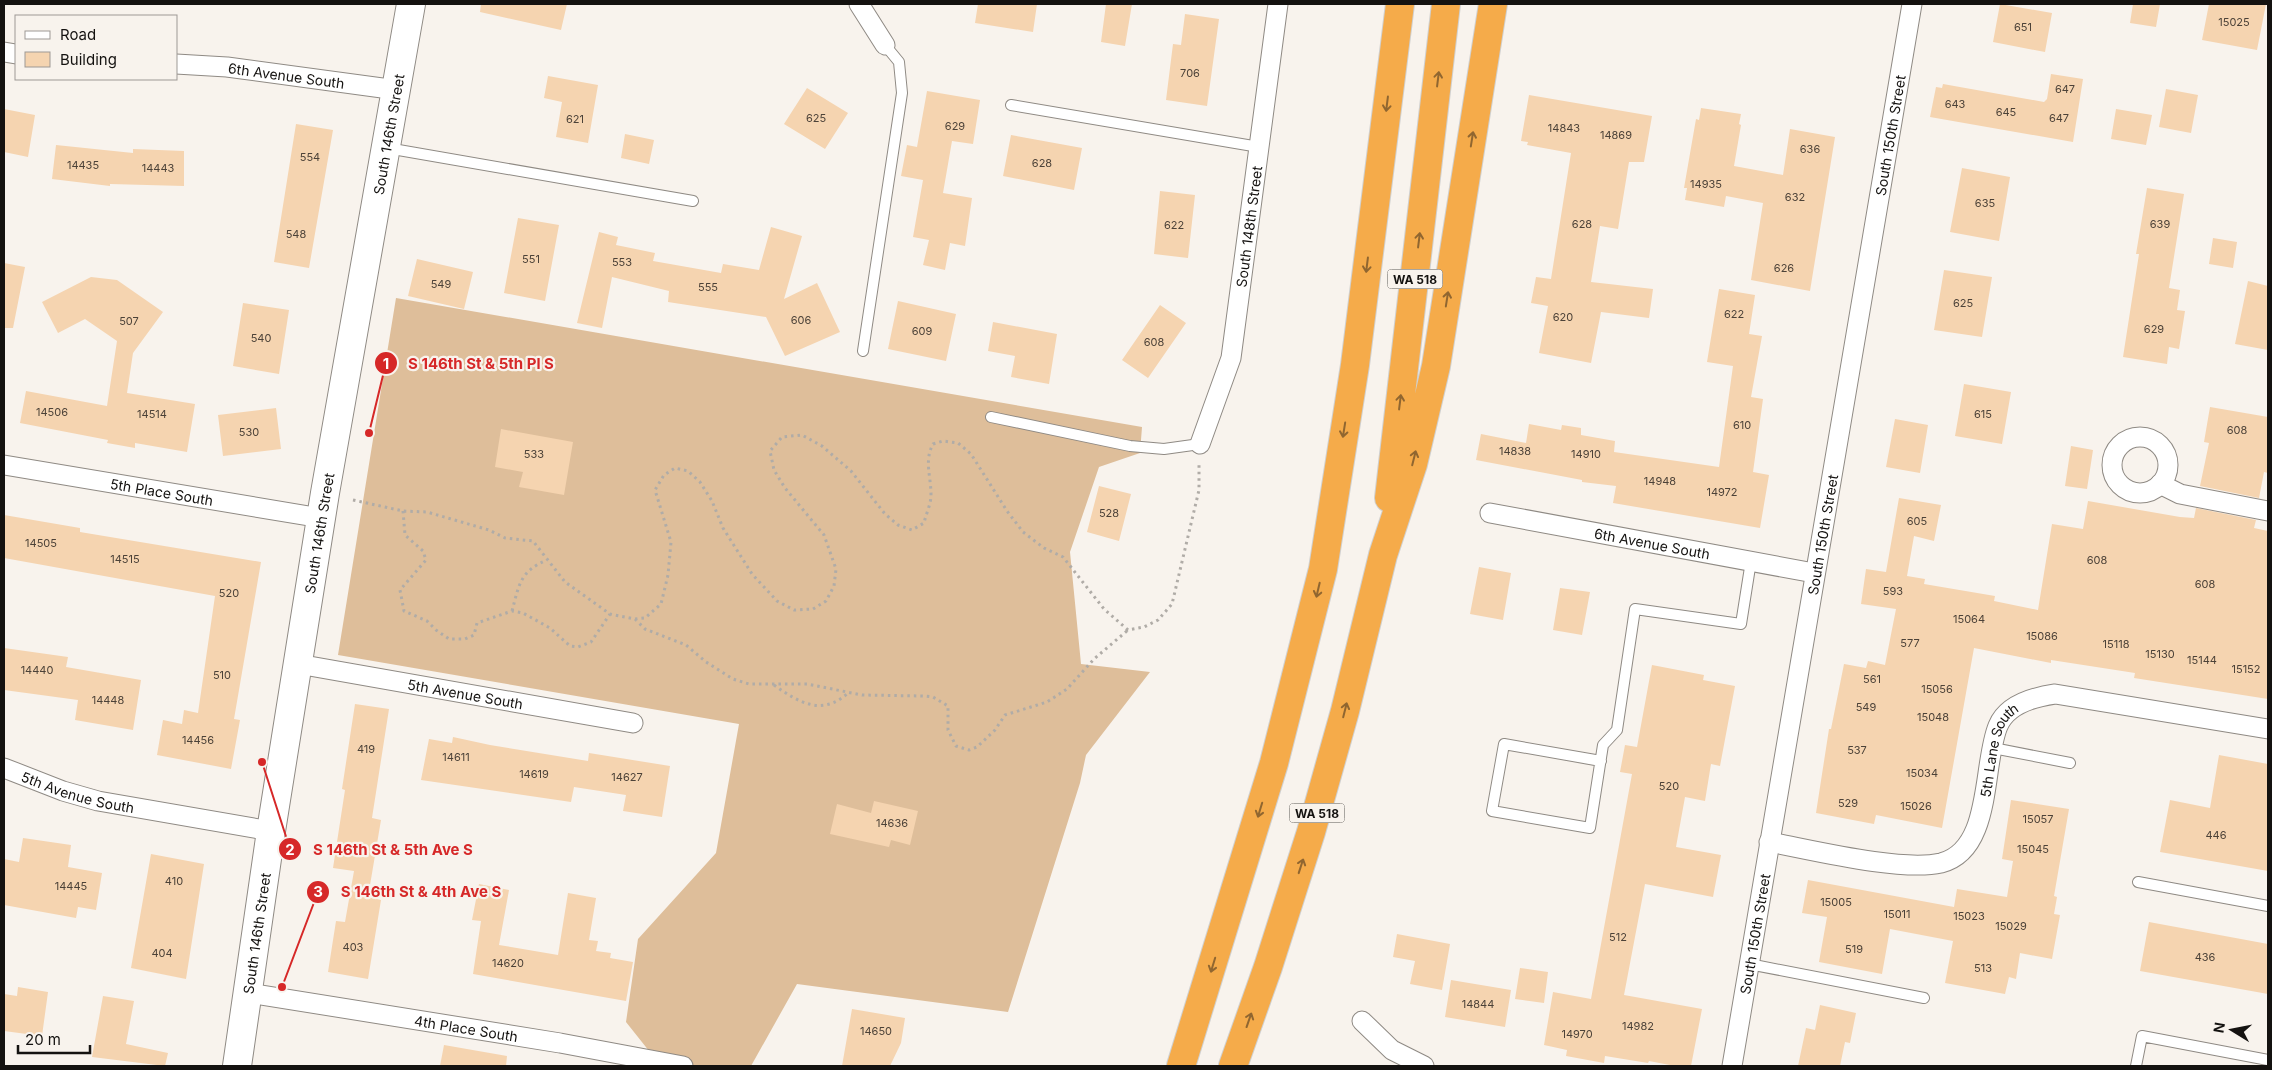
<svg xmlns="http://www.w3.org/2000/svg" width="2272" height="1070" font-family="Inter,sans-serif">
	<style>
		.forest { fill: #debe9a }
		.building { fill: #f5d4b0 }
		.lines { fill: none; stroke-linecap: round; stroke-linejoin: round }
		.lane-casing { stroke: #8f8a84; stroke-width: 12 }
		.street-casing { stroke: #8f8a84; stroke-width: 21 }
		.secondary-casing { stroke: #8f8a84; stroke-width: 30 }
		.highway-casing { stroke: #d0d0cf; stroke-width: 30 }
		.path { stroke: #b0aca7; stroke-width: 3; stroke-dasharray: 2.5 4; stroke-linecap: butt }
		.lane { stroke: #fff; stroke-width: 10 }
		.street { stroke: #fff; stroke-width: 19 }
		.secondary { stroke: #fff; stroke-width: 28 }
		.highway { stroke: #f5ab4a; stroke-width: 28 }
		.oneway { stroke: #906630 }
		.labels { text-anchor: middle; dominant-baseline: central; stroke-width: 4.5; stroke-linejoin: round; paint-order: stroke }
		.number-label { font-size: 11px; fill: #4c4238 }
		.shield { fill: #f8f3ed; stroke: #585652; stroke-width: 1 }
		.shield-label { font-size: 12px; font-weight: bold; fill: #141210 }
		.street-label { font-size: 14px; fill: #141210; stroke: #f8f3ed }
		.leader { fill: none; stroke: #d62828; stroke-width: 2 }
		.callout-dot { fill: #d62828; stroke: #f8f3ed; stroke-width: 2 }
		.mark-label { font-size: 15px; text-anchor: middle; font-weight: bold; fill: #fff }
		.callout-label { font-size: 15px; text-anchor: middle; font-weight: bold; fill: #d62828; stroke: #f8f3ed; stroke-width: 4.5; stroke-linejoin: round; paint-order: stroke }
	</style>
	<rect width="100%" height="100%" fill="#f8f3ed"/>
	<!-- forest -->
	<path class="forest" d="M396 298 1142 427 1140 453 1099 467 1070 552 1081 664 1150 672 1086 755 1080 783 1008 1012 797 984 751 1066H661L626 1022 638 939 716 853 739 724 338 655Z"/>
	<!-- building -->
	<path class="building" d="M481 4H567L561 30 480 12Z
		M978 4H1037L1033 32 975 23Z
		M1106 4H1132L1125 46 1101 42Z
		M2000 4 2052 13 2045 52 1993 42Z
		M2133 4H2160L2156 27 2130 23Z
		M2209 4H2266L2257 50 2202 40Z
		M1185 14 1219 19 1207 106 1166 100 1173 44 1181 45Z
		M2051 74 2083 79 2073 142 1930 117 1936 87 1942 88 1943 84 2044 102 2047 99Z
		M548 76 598 85 588 143 556 137 562 102 544 98Z
		M807 88 848 113 825 149 784 124Z
		M2166 89 2198 95 2191 133 2159 127Z
		M927 91 980 100 973 144 952 141 943 193 972 198 965 246 950 243 945 270 923 265 929 240 913 237 923 180 901 176 907 145 917 147Z
		M1529 95 1652 116 1644 162H1629L1618 229 1600 226 1591 282 1653 289 1649 318 1601 312 1591 363 1539 353 1548 306 1531 303 1536 277 1551 279 1571 153 1527 145 1528 142 1521 141Z
		M1701 108 1741 114 1739 124 1741 125 1734 166 1783 175 1790 129 1835 137 1810 291 1751 280 1763 203 1726 196 1724 207 1685 200 1687 188H1684L1696 119 1699 120Z
		M4 109 35 115 28 157 4 152Z
		M2116 109 2152 115 2146 145 2111 139Z
		M296 124 333 130 309 268 274 262Z
		M625 134 654 140 649 164 621 158Z
		M1011 135 1082 148 1074 190 1003 176Z
		M56 145 133 153V149L184 151V186L110 184V186L52 179Z
		M1962 168 2010 177 1999 241 1950 232Z
		M2147 188 2184 194 2169 288 2180 290 2177 310 2185 311 2179 349 2169 347 2167 364 2123 357 2139 254H2136Z
		M1160 191 1195 195 1188 258 1154 254Z
		M518 218 559 225 545 301 504 293Z
		M771 227 802 236 784 299 817 283 840 332 785 356 766 317 668 302 669 291 612 277 602 328 577 323 599 232 618 237 616 245 655 253 653 261 721 273 723 264 759 270Z
		M2213 238 2237 242 2233 268 2209 264Z
		M417 259 473 272 464 309 408 296Z
		M4 263 25 267 13 328H4Z
		M1944 270 1992 277 1982 337 1934 330Z
		M91 277 117 280 163 312 133 353 127 393 195 404 187 452 135 443V448L107 443 108 440 20 423 26 391 107 406 117 341 85 319 58 333 42 302Z
		M2248 281 2268 286V350L2235 344Z
		M1719 289 1755 295 1749 334 1762 336 1751 397 1763 399 1753 472 1769 475 1760 528 1613 503 1616 486 1582 482V480L1476 460 1481 434 1526 443 1529 424 1561 430 1562 425 1581 428V435L1615 441 1614 452 1719 467 1733 366 1707 362Z
		M898 301 956 314 946 361 888 349Z
		M243 303 289 310 279 374 233 366Z
		M1160 305 1186 323 1148 378 1122 360Z
		M993 322 1057 334 1049 384 1011 377 1015 356 988 351Z
		M1964 384 2011 392 2002 444 1955 436Z
		M2210 407 2268 417V473L2264 472 2259 498 2200 486 2209 443 2204 442Z
		M276 408 281 449 223 456 218 415Z
		M1895 419 1928 425 1920 473 1886 467Z
		M501 429 573 442 564 495 519 487 523 472 495 467Z
		M2071 446 2093 450 2087 489 2065 486Z
		M1099 486 1131 494 1119 541 1087 532Z
		M1899 498 1941 505 1934 541 1914 536 1907 576 1925 579 1924 584 1995 596 1994 601 2038 610 2052 524 2083 529 2088 501 2180 517 2194 518 2196 508 2256 520 2254 528 2268 531V699L2134 678 2135 673 2051 660V663L1974 648 1942 828 1876 815 1874 824 1816 813 1829 729H1831L1844 664 1866 668 1868 661 1885 665 1896 609 1861 604 1866 569 1886 572Z
		M4 515 80 528V532L261 562 234 719 240 720 231 769 157 755 163 720 182 724 184 710 198 713 215 596 4 558Z
		M1479 567 1511 573 1503 620 1470 614Z
		M1560 588 1590 592 1582 635 1553 630Z
		M4 648 68 657 66 667 141 680 133 730 75 720 78 700 4 690Z
		M1652 665 1704 675 1703 680 1735 686 1720 766 1711 764 1705 801 1685 797 1676 847 1721 855 1713 897 1645 884 1624 995 1702 1009 1691 1066H1675L1649 1061 1648 1063 1605 1056 1604 1063 1566 1056 1567 1050 1544 1045 1553 992 1591 999 1632 774 1620 772 1625 745 1637 747Z
		M355 704 389 709 372 818 381 820 368 897 381 900 368 979 328 972 336 921 345 922 354 871 333 868 345 790 342 789Z
		M453 737 490 745 588 761 589 753 670 766 662 817 623 811 626 795 574 787 571 802 421 780 429 739 452 743Z
		M2219 755 2268 764V871L2160 852 2170 800 2210 808Z
		M2011 800 2069 809 2054 896 2057 897 2054 914 2060 915 2052 959 2020 953 2016 979 2009 977 2005 994 1945 983 1953 941 1890 929 1882 974 1819 962 1827 917 1802 913 1808 880 1954 907 1957 889 2007 897 2013 861 2002 859Z
		M874 801 918 811 910 845 891 840 889 847 830 834 837 804 871 813Z
		M23 838 71 845 68 867 102 873 96 910 78 907 76 918 4 905V859L19 862Z
		M151 854 204 864 186 979 131 968Z
		M479 884 509 890 499 945 558 955 568 893 596 898 589 940 598 941 596 951 611 953 610 958 633 962 626 1001 473 974 481 921 472 920Z
		M2149 922 2268 944V994L2140 971Z
		M1397 934 1450 944 1442 990 1410 984 1415 961 1393 957Z
		M1520 968 1548 972 1544 1003 1515 999Z
		M1451 980 1511 990 1505 1027 1445 1017Z
		M18 987 48 992 42 1036 4 1031V994L17 996Z
		M103 996 134 1001 126 1044 168 1053 165 1066 92 1057Z
		M1820 1005 1856 1013 1850 1043 1845 1042 1840 1066H1798L1806 1028 1815 1030Z
		M852 1009 905 1018 901 1043 890 1066H842Z
		M444 1045 507 1056 506 1066H440Z"/>
	<g class="lines">
		<!-- lane casing -->
		<g class="lane-casing">
			<path id="lane" d="M1011 105 1259 147
				M387 148 693 201
				M863 351 902 93 899 62 885 45
				M991 417 1130 446 1164 449 1200 444
				M1993 748 2070 763
				M1601 761 1504 744 1492 811 1590 828 1603 745 1617 730 1635 609 1741 624 1751 561
				M2138 882 2268 906
				M1749 964 1924 998
				M2136 1066 2142 1036 2268 1060"/>
		</g>
		<!-- street casing -->
		<g class="street-casing">
			<g id="street">
				<path d="M859 4 885 45"/>
				<path d="M4 52 16 54"/>
				<path id="s1" d="M176 64 227 67 397 90"/>
				<circle cx="2140" cy="465" r="28"/>
				<path id="s2" d="M1200 444 1231 358 1278 4"/>
				<path id="s3" d="M4 465 321 518"/>
				<path d="M2160 484 2180 494 2268 511"/>
				<path id="s4" d="M1490 513 1814 573"/>
				<path id="s5" d="M298 664 633 723"/>
				<path id="s6" d="M4 768 63 791 98 801 271 831"/>
				<path id="s7" d="M1769 842C1812 850 1901 872 1941 863 1993 850 1982 764 1998 726 2007 704 2034 697 2055 694L2268 729"/>
				<path id="s8" d="M249 993 560 1043 683 1066"/>
				<path d="M1362 1021 1392 1050 1424 1066"/>
				<path id="s9" d="M1732 1066 1912 4"/>
			</g>
		</g>
		<!-- secondary casing -->
		<g class="secondary-casing">
			<g id="secondary">
				<path id="s10" d="M237 1066 271 831 325 493 411 4"/>
			</g>
		</g>
		<!-- highway casing -->
		<g class="highway-casing">
			<path id="highway" d="M1389 498 1446 4
				M1181 1066 1274 763 1323 569 1355 365 1400 4
				M1233 1066 1268 967 1311 832 1345 711 1383 555 1413 464 1436 366 1493 4"/>
		</g>
		<!-- path -->
		<path class="path" d="M353 500 403 511 427 512 489 530 505 538 533 541 565 582 610 614 635 619 645 618 661 604 668 575 671 542 655 490 664 475 675 468 688 471 700 482 712 501 723 528 752 574 777 601 794 610 813 609 826 601 834 586 836 569 824 535 785 488 774 470 770 451 782 437 802 435 822 446 851 471 885 514 898 525 912 530 924 523C926 514 931 504 931 495 931 476 924 461 933 444L943 441 958 443 971 454 1007 511 1023 532 1044 548 1063 557 1104 609 1128 630 1144 627 1158 620 1172 604 1199 490V465
			M403 511 405 535 423 551 426 560 400 590 404 611 427 621 436 630 449 639H465L474 635 477 623 512 611 523 613 550 628 570 646 578 647 591 642 610 614
			M512 611C519 585 520 571 547 560
			M635 619 645 629 686 645 706 662 733 679 749 684H807L862 695 924 696 933 697 948 706V730L956 746 969 750 977 747 995 730 1005 715 1047 702 1067 689 1094 659 1128 630
			M774 685C798 702 822 717 848 693"/>
		<!-- lane -->
		<use href="#lane" class="lane"/>
		<!-- street -->
		<use href="#street" class="street"/>
		<!-- secondary -->
		<use href="#secondary" class="secondary"/>
		<!-- highway -->
		<use href="#highway" class="highway"/>
	</g>
	<!-- one-way arrows -->
	<defs><path id="oneway-shaft" d="M-6 0H5M1.5-3L5.5 0L1.5 3" fill="none" stroke-width="1.6" stroke-linecap="round" stroke-linejoin="round" transform="scale(1.25)"/></defs>
	<g class="oneway">
		<use href="#oneway-shaft" transform="translate(1438 79) rotate(-83)"/>
		<use href="#oneway-shaft" transform="translate(1387 104) rotate(97)"/>
		<use href="#oneway-shaft" transform="translate(1472 139) rotate(-81)"/>
		<use href="#oneway-shaft" transform="translate(1419 240) rotate(-83)"/>
		<use href="#oneway-shaft" transform="translate(1367 265) rotate(97)"/>
		<use href="#oneway-shaft" transform="translate(1447 299) rotate(-81)"/>
		<use href="#oneway-shaft" transform="translate(1400 402) rotate(-83)"/>
		<use href="#oneway-shaft" transform="translate(1344 430) rotate(99)"/>
		<use href="#oneway-shaft" transform="translate(1414 458) rotate(-76)"/>
		<use href="#oneway-shaft" transform="translate(1318 590) rotate(103)"/>
		<use href="#oneway-shaft" transform="translate(1345 710) rotate(-76)"/>
		<use href="#oneway-shaft" transform="translate(1260 810) rotate(107)"/>
		<use href="#oneway-shaft" transform="translate(1301 866) rotate(-72)"/>
		<use href="#oneway-shaft" transform="translate(1213 965) rotate(107)"/>
		<use href="#oneway-shaft" transform="translate(1249 1020) rotate(-71)"/>
	</g>
	<g class="labels">
		<!-- number labels -->
		<g class="number-label">
			<text x="2234" y="22">15025</text>
			<text x="2023" y="27">651</text>
			<text x="1190" y="73">706</text>
			<text x="2065" y="89">647</text>
			<text x="1955" y="104">643</text>
			<text x="2006" y="112">645</text>
			<text x="816" y="118">625</text>
			<text x="2059" y="118">647</text>
			<text x="575" y="119">621</text>
			<text x="955" y="126">629</text>
			<text x="1564" y="128">14843</text>
			<text x="1616" y="135">14869</text>
			<text x="1810" y="149">636</text>
			<text x="310" y="157">554</text>
			<text x="1042" y="163">628</text>
			<text x="83" y="165">14435</text>
			<text x="158" y="168">14443</text>
			<text x="1706" y="184">14935</text>
			<text x="1795" y="197">632</text>
			<text x="1985" y="203">635</text>
			<text x="1582" y="224">628</text>
			<text x="2160" y="224">639</text>
			<text x="1174" y="225">622</text>
			<text x="296" y="234">548</text>
			<text x="531" y="259">551</text>
			<text x="622" y="262">553</text>
			<text x="1784" y="268">626</text>
			<text x="441" y="284">549</text>
			<text x="708" y="287">555</text>
			<text x="1963" y="303">625</text>
			<text x="1734" y="314">622</text>
			<text x="1563" y="317">620</text>
			<text x="801" y="320">606</text>
			<text x="129" y="321">507</text>
			<text x="2154" y="329">629</text>
			<text x="922" y="331">609</text>
			<text x="261" y="338">540</text>
			<text x="1154" y="342">608</text>
			<text x="52" y="412">14506</text>
			<text x="152" y="414">14514</text>
			<text x="1983" y="414">615</text>
			<text x="1742" y="425">610</text>
			<text x="2237" y="430">608</text>
			<text x="249" y="432">530</text>
			<text x="1515" y="451">14838</text>
			<text x="534" y="454">533</text>
			<text x="1586" y="454">14910</text>
			<text x="1660" y="481">14948</text>
			<text x="1722" y="492">14972</text>
			<text x="1109" y="513">528</text>
			<text x="1917" y="521">605</text>
			<text x="41" y="543">14505</text>
			<text x="125" y="559">14515</text>
			<text x="2097" y="560">608</text>
			<text x="2205" y="584">608</text>
			<text x="1893" y="591">593</text>
			<text x="229" y="593">520</text>
			<text x="1969" y="619">15064</text>
			<text x="2042" y="636">15086</text>
			<text x="1910" y="643">577</text>
			<text x="2116" y="644">15118</text>
			<text x="2160" y="654">15130</text>
			<text x="2202" y="660">15144</text>
			<text x="2246" y="669">15152</text>
			<text x="37" y="670">14440</text>
			<text x="222" y="675">510</text>
			<text x="1872" y="679">561</text>
			<text x="1937" y="689">15056</text>
			<text x="108" y="700">14448</text>
			<text x="1866" y="707">549</text>
			<text x="1933" y="717">15048</text>
			<text x="198" y="740">14456</text>
			<text x="366" y="749">419</text>
			<text x="1857" y="750">537</text>
			<text x="456" y="757">14611</text>
			<text x="1922" y="773">15034</text>
			<text x="534" y="774">14619</text>
			<text x="627" y="777">14627</text>
			<text x="1669" y="786">520</text>
			<text x="1848" y="803">529</text>
			<text x="1916" y="806">15026</text>
			<text x="2038" y="819">15057</text>
			<text x="892" y="823">14636</text>
			<text x="2216" y="835">446</text>
			<text x="2033" y="849">15045</text>
			<text x="174" y="881">410</text>
			<text x="71" y="886">14445</text>
			<text x="1836" y="902">15005</text>
			<text x="1897" y="914">15011</text>
			<text x="1969" y="916">15023</text>
			<text x="2011" y="926">15029</text>
			<text x="1618" y="937">512</text>
			<text x="353" y="947">403</text>
			<text x="1854" y="949">519</text>
			<text x="162" y="953">404</text>
			<text x="2205" y="957">436</text>
			<text x="508" y="963">14620</text>
			<text x="1983" y="968">513</text>
			<text x="1478" y="1004">14844</text>
			<text x="1638" y="1026">14982</text>
			<text x="876" y="1031">14650</text>
			<text x="1577" y="1034">14970</text>
		</g>
		<!-- shield labels -->
		<g class="shield">
			<rect x="1387.5" y="269.5" width="55" height="19" rx="4"/>
			<rect x="1289.5" y="803.5" width="55" height="19" rx="4"/>
		</g>
		<g class="shield-label">
			<text x="1415" y="279">WA 518</text>
			<text x="1317" y="813">WA 518</text>
		</g>
		<!-- street labels -->
		<g class="street-label">
			<text stroke="none"><textPath href="#s1" startOffset="111">6th Avenue South</textPath></text>
			<text stroke="none"><textPath href="#s10" startOffset="944">South 146th Street</textPath></text>
			<text stroke="none"><textPath href="#s9" startOffset="944">South 150th Street</textPath></text>
			<text stroke="none"><textPath href="#s2" startOffset="224">South 148th Street</textPath></text>
			<text stroke="none"><textPath href="#s3" startOffset="160">5th Place South</textPath></text>
			<text stroke="none"><textPath href="#s10" startOffset="539">South 146th Street</textPath></text>
			<text stroke="none"><textPath href="#s9" startOffset="539">South 150th Street</textPath></text>
			<text stroke="none"><textPath href="#s4" startOffset="165">6th Avenue South</textPath></text>
			<text stroke="none"><textPath href="#s5" startOffset="170">5th Avenue South</textPath></text>
			<text stroke="none"><textPath href="#s7" startOffset="308">5th Lane South</textPath></text>
			<text stroke="none"><textPath href="#s6" startOffset="78">5th Avenue South</textPath></text>
			<text stroke="none"><textPath href="#s10" startOffset="134">South 146th Street</textPath></text>
			<text stroke="none"><textPath href="#s9" startOffset="134">South 150th Street</textPath></text>
			<text stroke="none"><textPath href="#s8" startOffset="220">4th Place South</textPath></text>
		</g>
	</g>
	<!-- callouts -->
	<path class="leader" d="M369 433L386 363M262 762L290 849M282 987L318 892"/>
	<g class="callout-dot">
		<circle cx="369" cy="433" r="5"/>
		<circle cx="262" cy="762" r="5"/>
		<circle cx="282" cy="987" r="5"/>
		<circle cx="386" cy="363" r="12"/>
		<circle cx="290" cy="849" r="12"/>
		<circle cx="318" cy="892" r="12"/>
	</g>
	<g class="mark-label">
		<text x="386" y="369">1</text>
		<text x="290" y="855">2</text>
		<text x="318" y="897">3</text>
	</g>
	<g class="callout-label">
		<text x="481" y="369">S 146th St &amp; 5th Pl S</text>
		<text x="393" y="855">S 146th St &amp; 5th Ave S</text>
		<text x="421" y="897">S 146th St &amp; 4th Ave S</text>
	</g>
	<!-- border -->
	<rect width="2272" height="1070" fill="none" stroke="#141210" stroke-width="10"/>
	<!-- legend -->
	<rect x="15" y="15" width="162" height="65" fill="#f8f3ed" stroke="#9d9995"/>
	<rect x="25" y="31" width="25" height="8" fill="#ffffff" stroke="#9d9995"/>
	<text x="60" y="40" font-size="15" fill="#141210">Road</text>
	<rect x="25" y="52" width="25" height="15" fill="#f5d4b0" stroke="#9d9995"/>
	<text x="60" y="65" font-size="15" fill="#141210">Building</text>
	<!-- north arrow -->
	<g transform="translate(2232 1030) rotate(280)" stroke="#f8f3ed" stroke-width="4" paint-order="stroke">
	<path d="M0-4L9 19L0 12L-9 19Z" fill="#141210"/>
	<text y="-8" font-size="14" font-weight="bold" text-anchor="middle" fill="#141210">N</text>
	</g>
	<!-- scale -->
	<path d="M18 1045v8h72v-8" fill="none" stroke="#141210" stroke-width="2.5"/>
	<text x="25" y="1045" font-size="15" fill="#141210" stroke="#f8f3ed" stroke-width="4" paint-order="stroke">20 m</text>
</svg>
